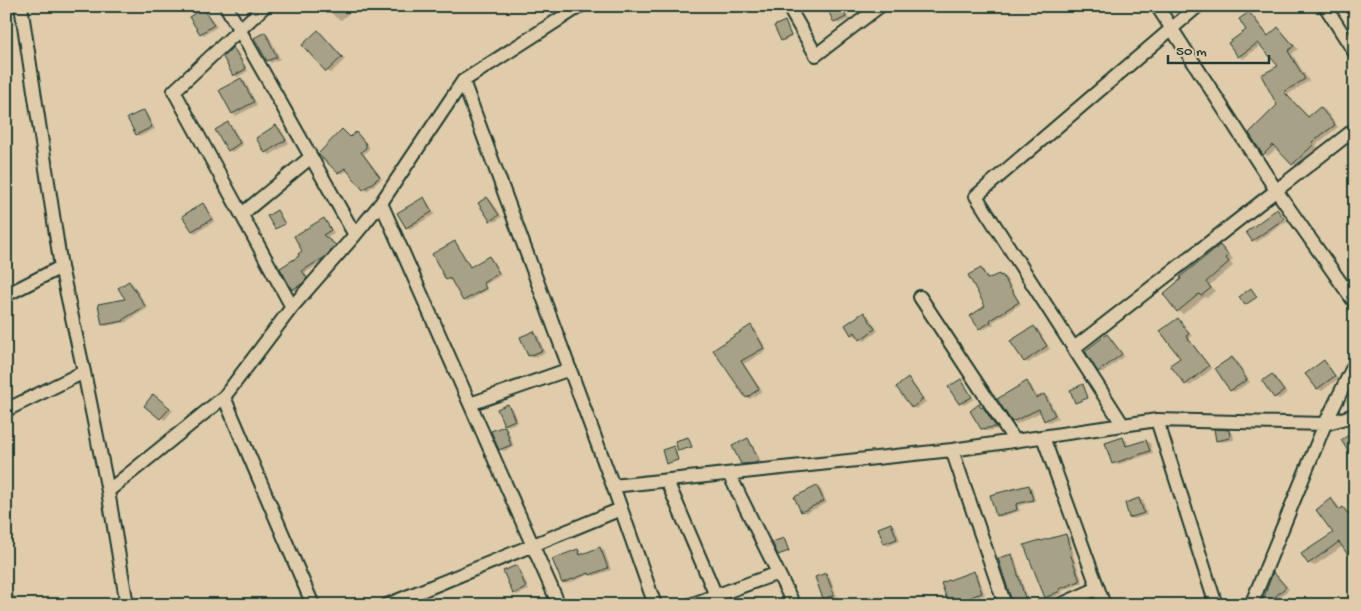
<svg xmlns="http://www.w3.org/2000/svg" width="1361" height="611" font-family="'Gochi Hand',sans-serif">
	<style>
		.shadow { fill: #0003 }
		.building { fill: #a7a187; stroke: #1f3d34 }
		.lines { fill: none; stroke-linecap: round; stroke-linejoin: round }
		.street-casing { stroke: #1f3d34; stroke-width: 16 }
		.street { stroke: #e0ccaa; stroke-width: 12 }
	</style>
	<rect width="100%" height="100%" fill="#e0ccaa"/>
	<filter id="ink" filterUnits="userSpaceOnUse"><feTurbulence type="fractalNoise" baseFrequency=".02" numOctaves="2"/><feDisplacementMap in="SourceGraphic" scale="10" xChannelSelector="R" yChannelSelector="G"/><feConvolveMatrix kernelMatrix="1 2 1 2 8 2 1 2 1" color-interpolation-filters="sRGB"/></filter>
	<g filter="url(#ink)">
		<!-- shadow -->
		<path class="shadow" d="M326 6H353L355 8 341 20 335 17Z
			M827 6H843L849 19 839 24 835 22Z
			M1174 6H1194L1185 15 1179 11Z
			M203 9 207 11 217 27 204 35 201 33Z
			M1249 13 1253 15 1269 36 1278 29 1282 31 1298 49 1292 54 1309 81 1287 95 1309 117 1321 108 1325 110 1338 127 1316 145 1318 147 1297 167 1293 164 1277 148 1268 156 1264 154 1279 105 1280 67 1261 45 1243 59 1239 56 1248 30Z
			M785 23 792 37 783 41 782 40Z
			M319 32 322 34 345 59 331 73 327 71Z
			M265 33 269 36 280 59 271 63 268 61Z
			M233 49 237 51 248 71 238 77 234 75Z
			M241 79 245 81 257 105 236 116 233 114Z
			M143 111 147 114 155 129 141 136 137 134Z
			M228 124 232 126 243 145 232 152 229 150Z
			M276 126 280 128 289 143 270 155 266 152 257 138Z
			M343 130 351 138 356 134 359 135 369 146V149L364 154 382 179 367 191 363 189 348 170 342 174 339 172Z
			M487 198 491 200 502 217 495 222 491 220Z
			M424 199 427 201 435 214 410 229 407 227Z
			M203 205 207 207 215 221 196 233 192 231Z
			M1277 211 1281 213 1287 221 1257 242 1253 240 1247 232Z
			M324 220 327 222 334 233 325 238 338 248 329 258 305 273 309 280 306 284 296 291 293 289 301 257Z
			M455 243 458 245 471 268 489 257 492 259 501 275 485 285 488 290 467 302 464 300 452 280 450 281 447 279Z
			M1220 247 1225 250 1233 259 1230 262 1233 266 1210 285 1215 291 1207 298 1205 297 1183 314 1178 311 1165 295Z
			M981 269 984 271 989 280 999 275 1006 278 1021 304 993 322 994 324 983 330 980 328 987 306Z
			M129 282 133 284 148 308 127 321 128 322 106 326 103 324 127 300Z
			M864 313 868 315 878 331 865 341 861 339 858 334 856 336 852 334Z
			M1178 320 1182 322 1192 336 1189 339 1212 369 1190 386 1186 384 1172 365 1181 358Z
			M751 327 755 329 767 350 744 364 762 391 750 399 746 397 715 351Z
			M1034 327 1038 329 1050 349 1028 363 1025 361Z
			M534 332 538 335 545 353 532 358 529 356Z
			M1107 336 1111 338 1124 356 1103 373 1099 371Z
			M1233 358 1236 360 1250 382 1234 392 1231 390Z
			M1324 362 1327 364 1338 379 1322 391 1318 389 1307 374Z
			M1272 375 1275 378 1287 393 1279 399 1275 397Z
			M908 380 912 382 926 402 916 409 913 407Z
			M961 381 964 383 974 399 964 405 960 403Z
			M1027 383 1031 385 1038 398 1044 395 1048 397 1058 418 1049 422 1045 420 1041 412 1017 424 1013 421 998 399Z
			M157 398 173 410 165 420 146 406Z
			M508 406 512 408 518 422 508 426 505 424Z
			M979 406 986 410 999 429 986 431 982 428Z
			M504 428 508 430 514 447 504 451 500 449Z
			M1229 431 1233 433 1234 440 1221 442 1217 440Z
			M1355 436V458L1344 443Z
			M1123 438 1127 441 1129 447 1146 441 1150 443 1153 453 1117 465 1113 463Z
			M748 439 751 442 762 463 746 466 742 463Z
			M1029 486 1032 488 1035 501 1018 506 1020 511 1000 517 997 515Z
			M817 488 821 490 827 503 806 513 802 511Z
			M1139 499 1143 501 1147 515 1134 519 1130 517Z
			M1331 500 1336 503 1342 510 1344 509 1355 516V556L1349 554 1343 546 1314 566 1309 563 1334 534Z
			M891 524 895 526 900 541 888 546 885 544Z
			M1066 536 1070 538 1074 555H1073L1083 583 1062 591 1063 593 1050 599 1046 597Z
			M600 548 604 550 611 570 594 576 591 574 566 584 563 582 578 550 581 552 582 555Z
			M1012 555 1015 558 1029 605H1014Z
			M517 567 520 569 529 590 517 595 514 593Z
			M974 573 978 575 985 595 957 605 950 604Z
			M1274 574 1277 575 1289 589 1271 605H1263Z
			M826 575 830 577 837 597 827 601 824 598Z
			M9 588 12 590 19 605H6V589Z
			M754 598 758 600 760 605H738Z
			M1172 600 1176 602 1177 605H1160Z"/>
		<!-- building -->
		<path class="building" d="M826 6H841L846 17 834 23Z
			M203 8 214 25 200 34 189 17Z
			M1249 12 1268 36 1278 27 1294 46 1288 51 1305 79 1284 92 1308 117 1320 107 1335 125 1312 142 1314 144 1292 165 1273 145 1263 155 1249 133 1277 105 1261 75 1278 66 1258 43 1238 57 1228 43 1246 30 1239 19Z
			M785 21 791 36 781 41 774 26Z
			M318 30 342 57 326 72 302 45Z
			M265 32 277 57 267 61 254 38Z
			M233 47 246 69 233 76 223 57Z
			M241 78 254 102 232 114 219 90Z
			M144 110 152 127 136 135 127 118Z
			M228 122 240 143 228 151 215 130Z
			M276 125 286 140 265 153 256 138Z
			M342 129 350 137 356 132 366 144V148L361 152 380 177 363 190 345 168 338 173 318 154Z
			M424 197 432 212 406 228 397 213Z
			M487 197 499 215 490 221 478 203Z
			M203 203 212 219 192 231 182 216Z
			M1277 209 1284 219 1252 241 1246 232Z
			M277 210 285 224 275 229 267 216Z
			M324 218 331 230 323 235 336 245 325 257 302 271 307 278 303 283 292 290 280 268 299 256 298 254 302 251 294 236Z
			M455 241 470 267 489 256 499 273 483 283 486 288 463 301 450 278 446 280 432 254Z
			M1220 245 1229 256 1226 258 1229 262 1206 282 1211 288 1201 296 1199 294 1177 312 1163 294 1181 279 1180 277Z
			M981 268 987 279 999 274 1000 276 1002 275 1019 302 990 320 991 322 979 329 970 316 985 306 968 275Z
			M129 281 145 306 124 319V321L102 325 98 304 125 299 118 288Z
			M1251 288 1257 297 1245 305 1239 297Z
			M864 312 875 329 860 340 855 332 851 335 845 325Z
			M1178 318 1189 334 1186 336 1209 366 1185 385 1170 365 1180 358 1160 331Z
			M751 325 764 348 741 361 759 389 746 398 713 350Z
			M1034 326 1047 346 1024 362 1010 341Z
			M534 331 542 351 528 356 520 337Z
			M1107 334 1122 354 1098 372 1085 351Z
			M1232 357 1247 380 1230 391 1215 368Z
			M1324 360 1335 376 1317 389 1305 374Z
			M1272 374 1284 391 1274 398 1262 381Z
			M908 378 923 399 912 408 896 387Z
			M961 379 972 397 959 404 948 387Z
			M1027 381 1036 398 1044 394 1055 415 1044 421 1039 409 1012 422 997 399Z
			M1083 384 1088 398 1075 403 1070 390Z
			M153 394 170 408 160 419 144 406Z
			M508 404 515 420 504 425 497 409Z
			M979 404 981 408 983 407 996 427 981 429 970 411Z
			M505 426 511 445 499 450 491 431Z
			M1214 429 1229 430 1230 438 1216 441Z
			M1355 431V447L1348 451 1341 440Z
			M688 437 692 447 678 451 675 441Z
			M1123 437 1126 446 1146 440 1150 451 1112 464 1105 443Z
			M748 438 759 461 755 463 741 464 732 446Z
			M674 446 678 460 666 464 662 450Z
			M1029 485 1033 500 1016 504 1017 510 996 516 990 495Z
			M817 486 824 501 801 512 794 497Z
			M1139 498 1144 513 1129 518 1125 503Z
			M1331 498 1339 510 1343 507 1348 514 1350 512 1355 518V550L1348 555 1339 542 1308 564 1301 554 1333 533 1316 510Z
			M891 523 897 539 884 544 878 528Z
			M1066 534 1071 553H1070L1080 581 1059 589 1060 591 1045 598 1024 545 1040 540 1041 541Z
			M784 538 789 551 778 555 772 542Z
			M600 547 608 568 590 575 589 573 562 583 552 559 578 549 580 555Z
			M1012 554 1027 605H1013L998 558Z
			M517 565 526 588 513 594 503 571Z
			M974 571 982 593 949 605 941 583Z
			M1273 572 1286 587 1266 605H1261Z
			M826 573 834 595 823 599 815 577Z"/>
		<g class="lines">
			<!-- street casing -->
			<g class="street-casing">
				<path id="street" d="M21 6 61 267 84 372 108 491 127 605
					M226 6 355 235
					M265 6 174 91 292 307
					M788 6 816 55 880 6
					M1157 6 1276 190 1355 303
					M1325 6 1355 53
					M463 81 613 486 655 605
					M381 203 559 605
					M242 214 311 157
					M6 295 61 267
					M920 297 1015 441
					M1074 348 1355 129
					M224 397 313 605
					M470 404 570 369
					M6 410 84 372
					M1157 420 1216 605
					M1123 425 976 196 1198 6
					M1043 437 1104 605
					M952 450 1005 605
					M729 474 794 605
					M667 481 720 605
					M613 486 952 450 1157 420 1325 424 1355 415
					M108 491 224 397 292 307 355 235 381 203 463 81 580 6
					M387 605 621 509
					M690 605 778 573
					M1060 605 1098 588
					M1251 605 1325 424 1355 363"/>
			</g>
			<!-- street -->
			<use href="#street" class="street"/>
		</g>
	</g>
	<!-- margin -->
	<rect width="1361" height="611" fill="none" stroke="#e0ccaa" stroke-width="25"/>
	<rect x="12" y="12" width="1336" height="586" fill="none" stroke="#1f3d34" stroke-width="2" filter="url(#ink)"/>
	<!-- scale -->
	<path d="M1168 55v8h101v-8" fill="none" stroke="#1f3d34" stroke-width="2.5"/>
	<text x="1176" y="55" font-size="15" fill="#1f3d34" stroke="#e0ccaa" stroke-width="4" paint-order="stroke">50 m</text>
</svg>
